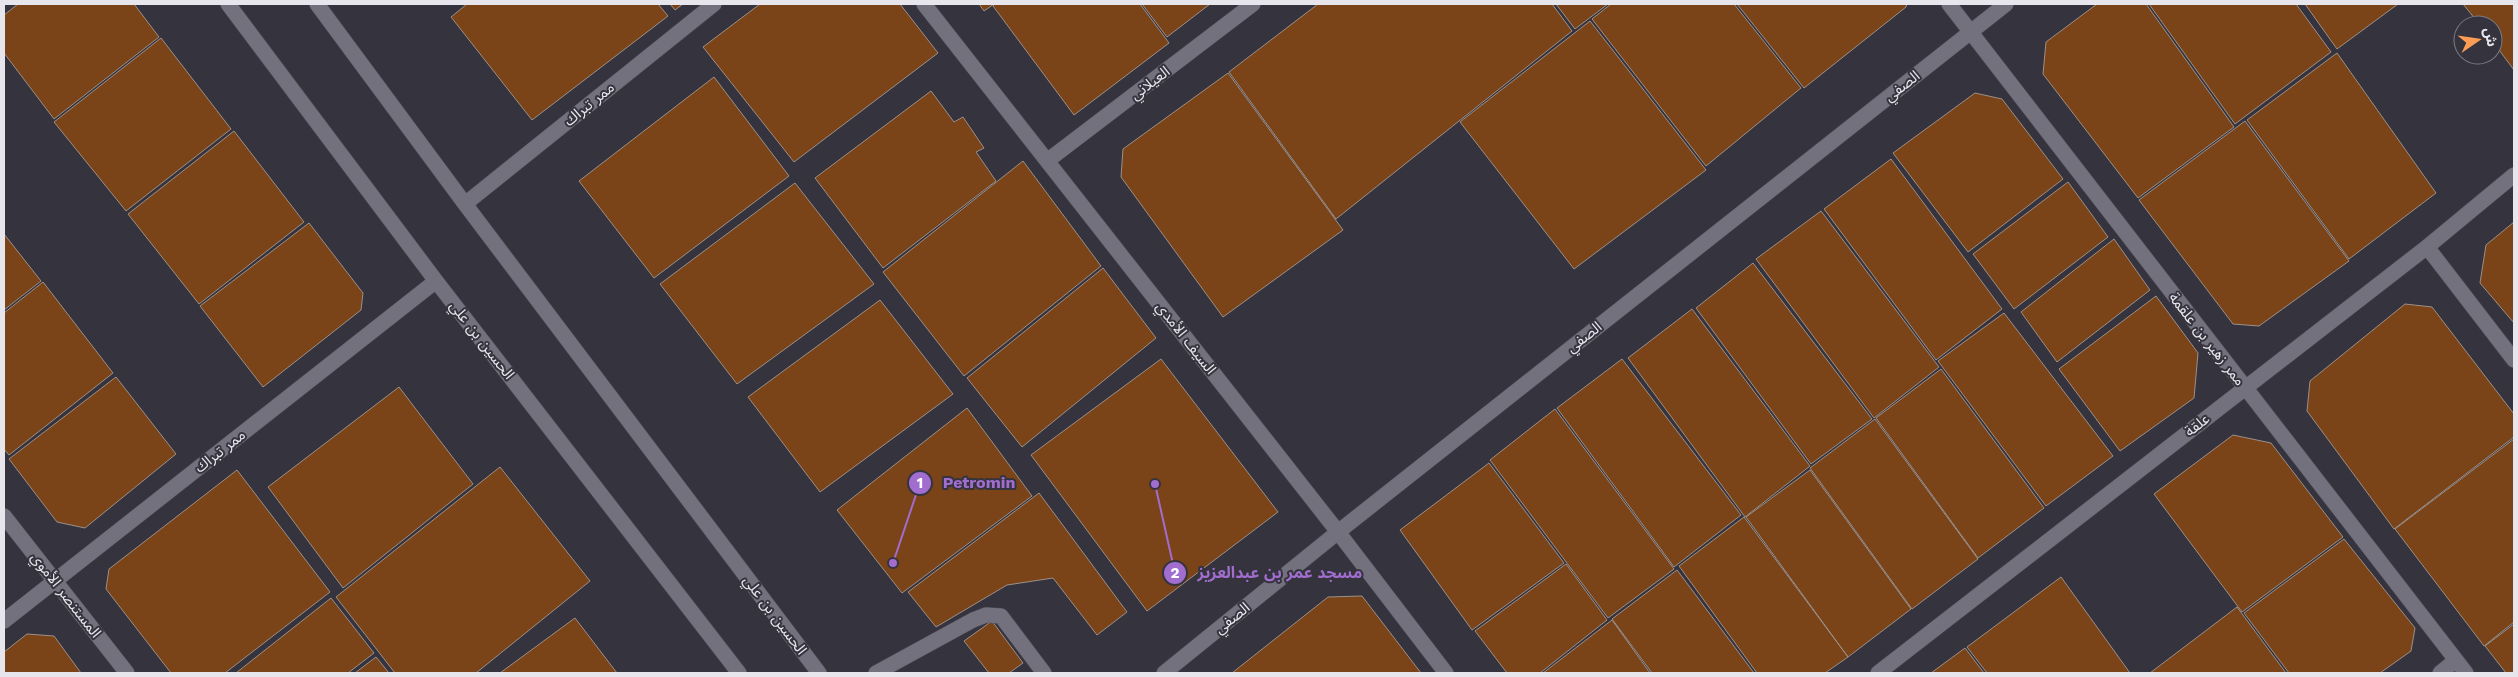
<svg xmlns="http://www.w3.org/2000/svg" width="2518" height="677" font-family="'Work Sans','Noto Sans Arabic',sans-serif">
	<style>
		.building { fill: #7a4318; stroke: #9d9088 }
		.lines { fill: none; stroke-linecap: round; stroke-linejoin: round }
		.minor-casing { stroke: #525059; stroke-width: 16 }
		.minor { stroke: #73717e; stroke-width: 15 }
		.labels { text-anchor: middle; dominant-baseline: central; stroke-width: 4; stroke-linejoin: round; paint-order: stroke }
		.street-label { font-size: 15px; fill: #e7e6ed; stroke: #35343e }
		.leader { fill: none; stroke: #a16dcf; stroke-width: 2 }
		.callout-dot { fill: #a16dcf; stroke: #35343e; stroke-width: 2 }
		.mark-label { font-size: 15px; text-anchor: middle; font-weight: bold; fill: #fff }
		.callout-label { font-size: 16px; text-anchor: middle; font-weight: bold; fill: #a16dcf; stroke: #35343e; stroke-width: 4; stroke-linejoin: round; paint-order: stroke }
	</style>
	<rect width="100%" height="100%" fill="#35343e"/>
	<!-- building -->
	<path class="building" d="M18 4H134L159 37 54 119 4 53V15Z
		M467 4H658L668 16 532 120 451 17Z
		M670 4H683L675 10Z
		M760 4H900L938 53 794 162 703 47Z
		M979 4H994L984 11Z
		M995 4H1140L1169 43 1074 115 993 6Z
		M1142 4H1210L1167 37Z
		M1318 4H1552L1572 31 1336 219 1229 72Z
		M1556 4H1608L1575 29Z
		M1611 4H1734L1801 88 1706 166 1592 19Z
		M1737 4H1907L1906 7 1804 88Z
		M2097 4H2146L2234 127 2138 198 2043 74 2046 42Z
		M2149 4H2296L2331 52 2235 124Z
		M2305 4H2398L2337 49Z
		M2463 4H2514V70L2493 42V25H2480Z
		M1590 21 1706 170 1574 269 1460 122Z
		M161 38 231 129 126 211 54 122Z
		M2337 53 2436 193 2349 259 2247 120Z
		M1228 73 1343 230 1223 317 1121 177 1123 149Z
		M714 77 789 176 654 278 579 181Z
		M931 91 954 122 963 117 984 148 976 152 996 181 883 268 815 178Z
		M1975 93 2002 99 2063 179 1968 252 1893 153Z
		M2245 121 2349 261 2259 326 2233 324 2139 200Z
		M234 131 304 222 199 304 128 214Z
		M1891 159 2002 309 1936 360 1824 209Z
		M1023 161 1101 266 964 376 883 272Z
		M2068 182 2108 237 2014 309 1973 254Z
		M795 183 874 284 737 384 660 284Z
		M1821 211 1939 367 1874 418 1756 259Z
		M2514 222V323L2480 283 2486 245Z
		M309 223 363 293 361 310 263 387 200 306Z
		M4 234 41 281 4 310Z
		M2114 239 2150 290 2057 362 2021 312Z
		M1753 263 1872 419 1811 464 1696 308Z
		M1103 268 1156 338 1022 447 967 378Z
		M43 282 113 373 9 455 4 449V313Z
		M2156 296 2198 353 2194 398 2120 451 2059 369Z
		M880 300 953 394 820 492 748 397Z
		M2405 304 2432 307 2514 414V437L2394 529 2307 411 2310 381Z
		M1692 309 1810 466 1745 517 1628 358Z
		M2004 313 2113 456 2046 506 1938 361Z
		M1161 359 1278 512 1147 611 1031 455Z
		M1622 359 1741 515 1674 567 1557 408Z
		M1941 369 2044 508 1978 558 1876 418Z
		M116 377 176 454 85 528 57 522 9 459Z
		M399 387 473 484 343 588 268 487Z
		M967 408 1032 496 902 593 837 510Z
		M1555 409 1674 569 1608 618 1490 460Z
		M1875 419 1978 559 1912 609 1810 468Z
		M2233 435 2271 443 2343 537 2242 612 2154 494Z
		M2514 439V622L2484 646 2395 529Z
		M1489 463 1564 563 1472 630 1400 530Z
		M500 467 590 581 476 673H395L336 597Z
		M237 470 330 592 225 673H171L106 589 109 569Z
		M1810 470 1911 609 1848 657 1746 517Z
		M1039 493 1127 612 1097 635 1053 578 1007 585 936 627 908 592Z
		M1744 517 1848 657 1825 673H1757L1679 566Z
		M2344 539 2415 628 2411 651 2380 673H2289L2244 613Z
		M1566 564 1607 620 1540 673H1507L1475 631Z
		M1677 570 1754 673H1652L1612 619Z
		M2061 577 2130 673H1987L1967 647Z
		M1362 596 1421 673H1232L1328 597Z
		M331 598 374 653 348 673H236Z
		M2237 607 2286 673H2150Z
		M575 618 617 673H500Z
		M1612 620 1650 673H1543Z
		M992 621 1023 663 1009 673H989L964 641Z
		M2514 624V673H2506L2485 646Z
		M27 634 54 636 81 673H4V652Z
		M1965 648 1984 673H1931Z
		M376 657 389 673H355Z"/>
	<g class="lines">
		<!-- minor casing -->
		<g class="minor-casing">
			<path id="minor" d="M228 4 436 281 739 673
				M317 4 465 204 819 673
				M924 4 1338 532 1446 673
				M1949 4 2466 673
				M1047 161 1253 4
				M465 204 714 4
				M2427 247 2514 360
				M4 516 127 673
				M4 621 436 281
				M876 673 973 620 986 615 1001 616 1044 673
				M1164 673 1338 532 2006 4
				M1878 673 2427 247 2514 175
				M2440 673 2456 660"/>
		</g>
		<!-- minor -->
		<use href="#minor" class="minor"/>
	</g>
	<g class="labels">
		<!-- street labels -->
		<g class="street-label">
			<text transform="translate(1150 83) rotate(-37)">العيلاني</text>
			<text transform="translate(1902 86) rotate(-38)">الصفي</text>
			<text transform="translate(589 104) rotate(-39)">ممر تبراك</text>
			<text transform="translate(1584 337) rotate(-38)">الصفي</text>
			<text transform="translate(1186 338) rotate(52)">السيف الأمدي</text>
			<text transform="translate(2207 339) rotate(52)">ممر زهير بن علقمة</text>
			<text transform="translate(482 340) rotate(52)">الحسين بن علي</text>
			<text transform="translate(2197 425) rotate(-38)">علقة</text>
			<text transform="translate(220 451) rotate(-38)">ممر تبراك</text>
			<text transform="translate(66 595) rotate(52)">المستنصر الأموي</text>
			<text transform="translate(775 615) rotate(53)">الحسين بن علي</text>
			<text transform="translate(1232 618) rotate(-39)">الصفي</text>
		</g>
	</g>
	<!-- callouts -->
	<path class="leader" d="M893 563L920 483M1155 484L1175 573"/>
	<g class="callout-dot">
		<circle cx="893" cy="563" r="5"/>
		<circle cx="1155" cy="484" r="5"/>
		<circle cx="920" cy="483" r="12"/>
		<circle cx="1175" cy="573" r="12"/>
	</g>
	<g class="mark-label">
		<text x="920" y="488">1</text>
		<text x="1175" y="578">2</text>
	</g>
	<g class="callout-label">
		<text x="979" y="488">Petromin</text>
		<text x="1280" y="578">مسجد عمر بن عبدالعزيز</text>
	</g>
	<!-- border -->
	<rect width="2518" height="677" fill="none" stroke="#e7e6ed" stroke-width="10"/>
	<!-- north arrow -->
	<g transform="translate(2478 40) rotate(77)"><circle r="24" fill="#35343e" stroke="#7c7b84"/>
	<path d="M0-4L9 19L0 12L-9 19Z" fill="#fd9c55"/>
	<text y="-8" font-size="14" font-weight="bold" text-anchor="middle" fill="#e7e6ed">ش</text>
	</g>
</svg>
